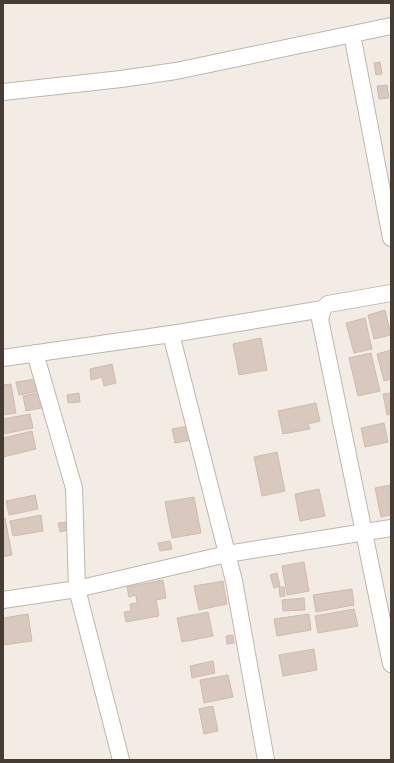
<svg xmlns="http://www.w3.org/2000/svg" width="394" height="763" font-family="'Space Grotesk',sans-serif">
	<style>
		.building { fill: #d8c8bd; stroke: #d1bcad }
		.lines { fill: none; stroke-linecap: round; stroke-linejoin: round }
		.minor-casing { stroke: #c2b5aa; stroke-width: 18 }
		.minor { stroke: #fff; stroke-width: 16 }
	</style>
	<rect width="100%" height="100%" fill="#f3ece5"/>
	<!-- building -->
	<path class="building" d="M380 62 382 74 376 75 374 63Z
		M387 85 389 98 379 99 377 86Z
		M385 310 391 335 374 339 368 315Z
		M365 318 372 349 354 353 346 323Z
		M261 338 267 370 239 375 233 344Z
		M391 350V379L384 381 377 354Z
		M371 353 380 391 358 396 349 358Z
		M112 364 116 383 104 386 102 377 91 380 90 369Z
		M37 379 40 391 19 395 16 382Z
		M11 384 16 413 3 415V385Z
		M43 392 46 407 26 411 23 396Z
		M79 393 80 402 68 403 67 395Z
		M391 393V414L387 415 383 394Z
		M316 403 320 421 308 424 310 429 283 434 278 411Z
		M30 414 33 428 3 434V419Z
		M384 423 388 442 365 447 361 428Z
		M188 426 191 440 175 443 172 429Z
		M32 431 36 449 3 457V438Z
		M277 452 285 491 262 496 254 457Z
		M391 485V515L381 517 375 488Z
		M319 489 325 516 300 521 295 494Z
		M35 495 38 509 9 515 6 501Z
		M194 497 201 533 172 538 165 502Z
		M41 515 43 531 13 536 10 521Z
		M5 518 12 555 3 557V519Z
		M67 522 69 530 60 532 58 523Z
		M170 541 172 549 160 551 158 543Z
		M304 562 309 591 287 595 282 566Z
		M277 573 280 586 274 588 270 575Z
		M163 580 166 598 156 600 159 616 126 622 124 612 131 611 130 604 137 603 136 595 129 597 127 587Z
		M223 581 227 604 199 610 194 586Z
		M279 587H284L285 596 280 597Z
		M352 589 354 605 316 612 313 595Z
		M304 598 305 610 283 611 282 600Z
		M354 609 358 626 318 633 315 616Z
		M208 612 213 636 182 642 177 618Z
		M28 614 32 641 3 645V618Z
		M309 614 311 630 277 636 274 619Z
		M233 635 234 643 227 644 226 636Z
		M314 649 317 670 283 676 279 655Z
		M213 661 215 673 192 678 190 666Z
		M228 675 233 697 204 703 200 680Z
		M213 706 218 731 204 734 199 709Z"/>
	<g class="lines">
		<!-- minor casing -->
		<g class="minor-casing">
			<path id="minor" d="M352 34 391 238
				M3 92 121 79 176 71 391 26
				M391 293 328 304 323 309 320 319 391 664
				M171 334 234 581 266 760
				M35 353 74 488 77 589 121 760
				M3 358 171 334 323 309
				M3 600 77 589 227 554 391 528"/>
		</g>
		<!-- minor -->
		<use href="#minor" class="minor"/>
	</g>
	<!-- border -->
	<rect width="394" height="763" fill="none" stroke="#463c34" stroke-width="8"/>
</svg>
